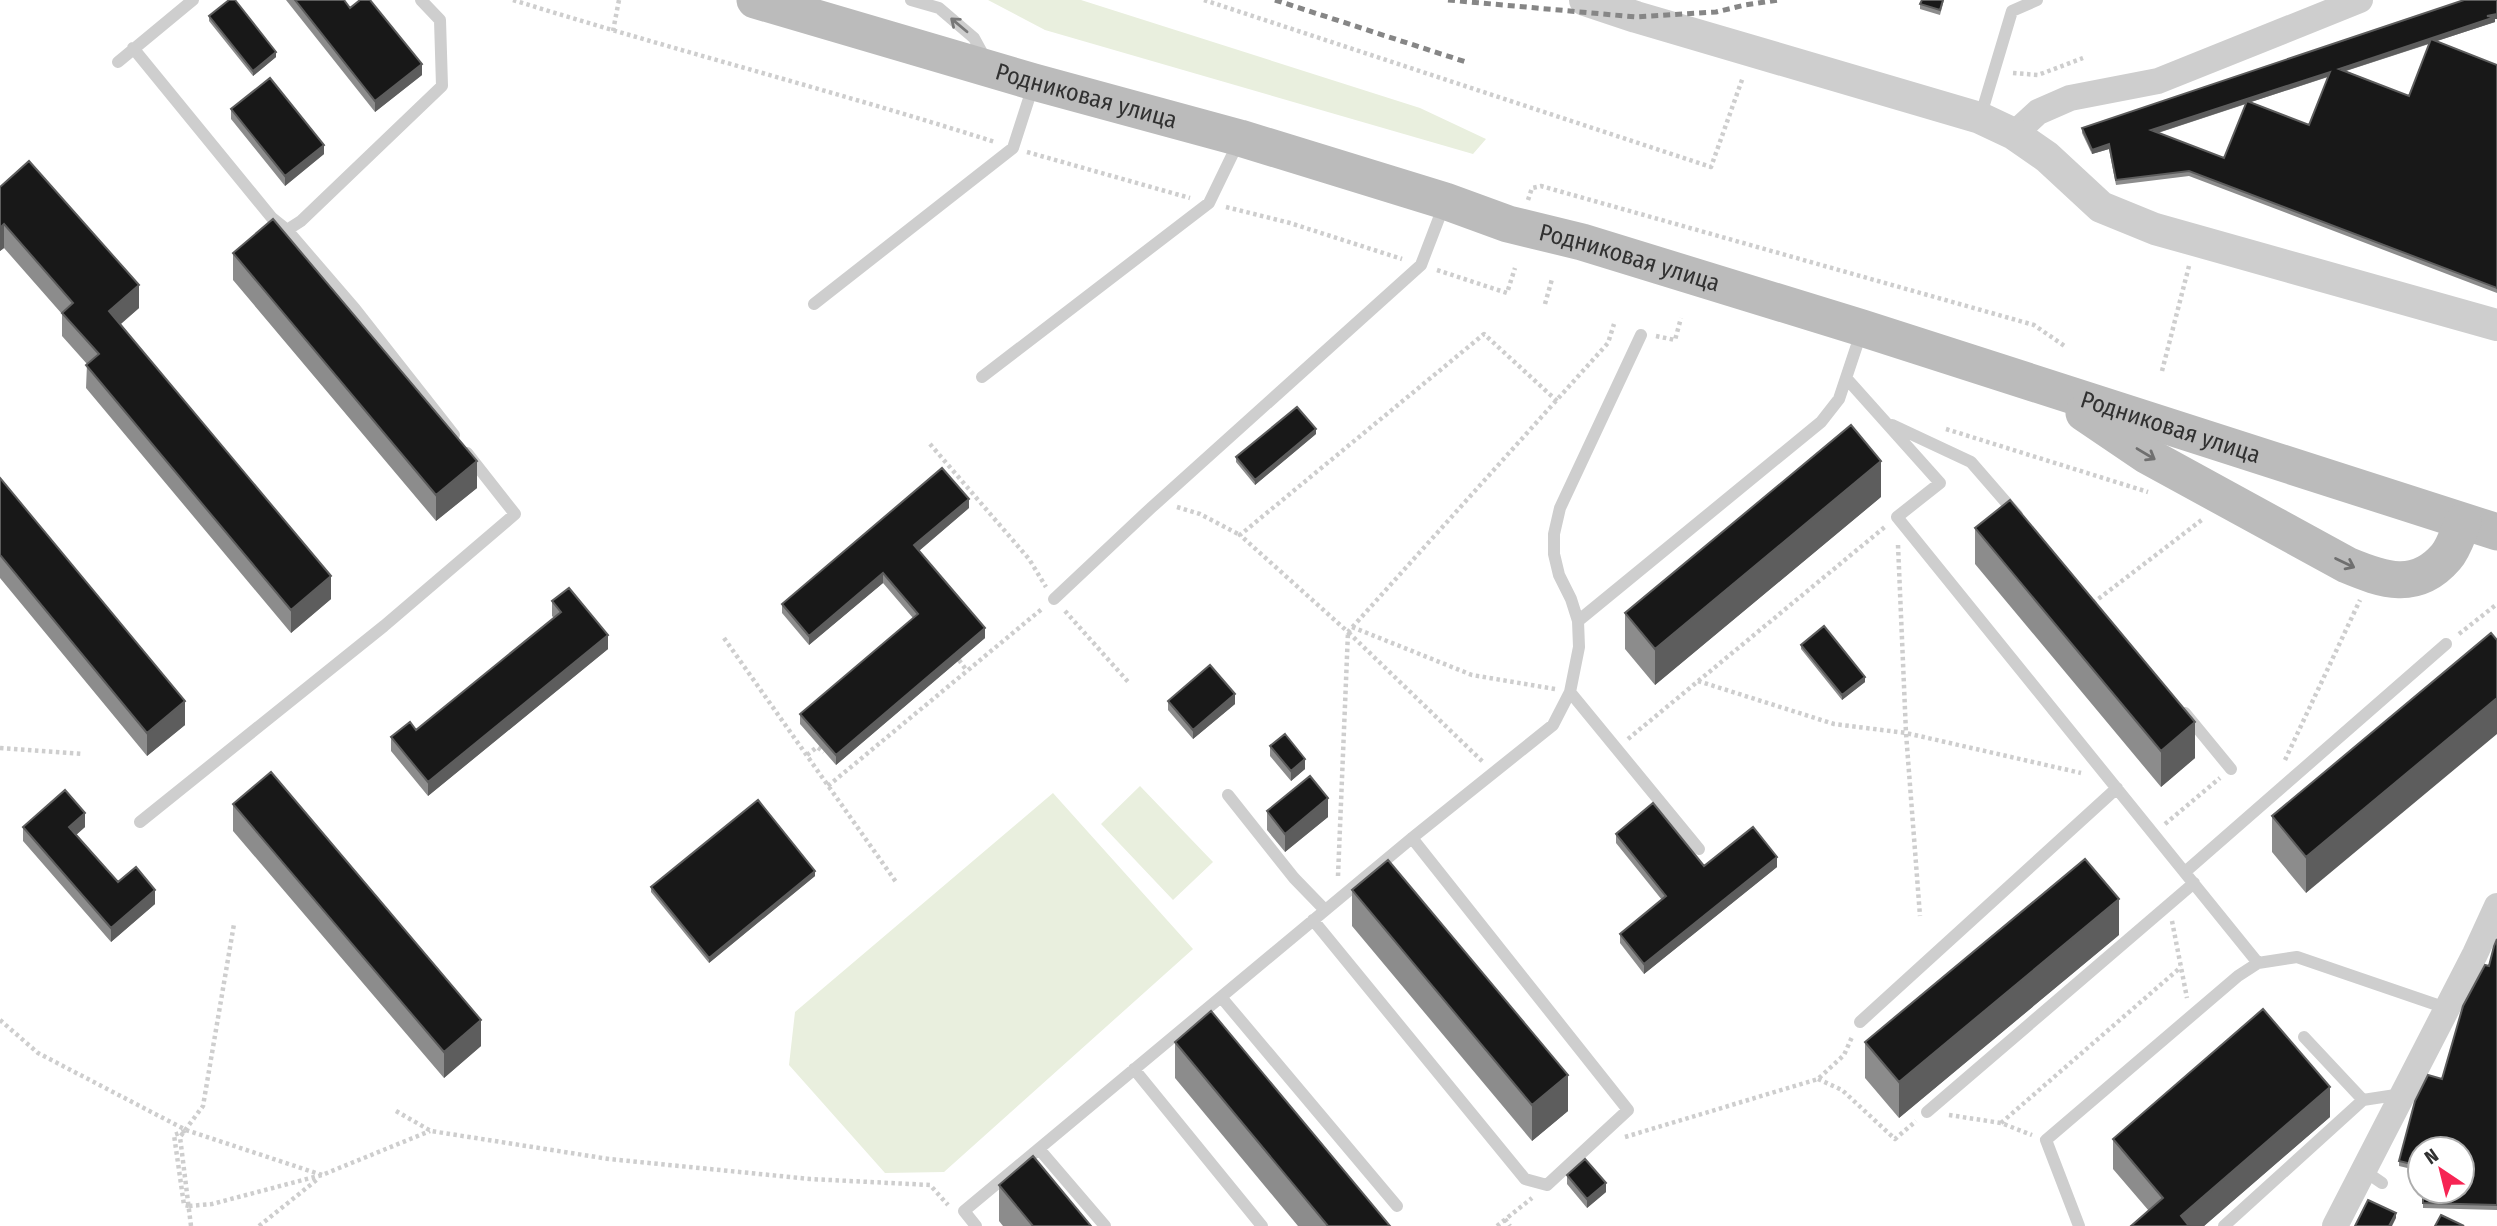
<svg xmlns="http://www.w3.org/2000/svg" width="2497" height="1226" font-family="'Fira Sans Condensed',sans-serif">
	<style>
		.green { fill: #e9efde }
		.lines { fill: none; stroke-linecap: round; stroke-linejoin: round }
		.path { stroke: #cecece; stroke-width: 4.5; stroke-dasharray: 3.5 3.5; stroke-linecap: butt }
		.service { stroke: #cecece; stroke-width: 12 }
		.minor { stroke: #cecece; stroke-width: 26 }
		.tertiary { stroke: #cecece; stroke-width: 32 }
		.secondary { stroke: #bbb; stroke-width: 37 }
		.rail { stroke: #868686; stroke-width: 5; stroke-dasharray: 7 5; stroke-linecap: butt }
		.wall { fill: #8c8c8c; fill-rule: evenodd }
		.shaded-wall { fill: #5d5d5d }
		.building { fill: #181818; stroke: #5d5d5d; stroke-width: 2; fill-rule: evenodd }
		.oneway { stroke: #787878 }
		.oneway2 { stroke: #6f6f6f }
		.labels { text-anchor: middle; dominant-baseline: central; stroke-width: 7; stroke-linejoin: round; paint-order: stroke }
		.street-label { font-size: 24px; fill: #313131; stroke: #fff }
	</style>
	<rect width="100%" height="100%" fill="#fff"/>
	<!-- green -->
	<path class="green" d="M988 0H1081L1420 108 1486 139 1473 154 1045 30Z
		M1140 786 1213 862 1173 900 1101 824Z
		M1053 793 1193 949 944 1172 885 1173 789 1065 795 1012Z"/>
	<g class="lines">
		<!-- path -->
		<path class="path" d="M513 0C673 50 835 91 995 142
			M1204 0 1711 167 1743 77
			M613 31 619 0
			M2013 73 2038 75 2083 58
			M1027 152 1190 198
			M1528 200 1532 188 1541 186 2034 325 2066 347
			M1226 207 1290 223 1402 259
			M1437 270 1507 293 1515 268
			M1545 304 1552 279
			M1656 336 1675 340 1681 318
			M2162 371 2189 266
			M1557 401 1484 334 1240 535 1348 632 1608 343 1614 324
			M1946 429 2148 492
			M930 444 1029 559 1046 587
			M1177 507 1200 514 1240 535
			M1898 545 1906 733 1920 916
			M2093 603 2203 519
			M1065 611 1130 684
			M1352 627 1472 675 1555 689
			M2459 634 2497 604
			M724 638 896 882
			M959 660 967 671
			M1698 681 1834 724 1906 733 2081 773
			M1628 739 1886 526
			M0 748 83 754
			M807 755 817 747 824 752
			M2285 760 2360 600
			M828 786 1043 608
			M2165 824 2220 778
			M1338 876 1348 632 1483 762
			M2172 921 2187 998
			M0 1020 38 1053 186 1130 322 1175
			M1818 1079 1842 1090 1895 1139 1916 1121
			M396 1111 431 1131 609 1159 810 1179 930 1185 948 1205
			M1949 1115 2001 1123 2032 1135
			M2001 1123 2181 967
			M185 1131 174 1135 184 1205 189 1206
			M1625 1137 1818 1079 1844 1055 1852 1037
			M189 1206 212 1204 322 1175 430 1131
			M1505 1219 1510 1226
			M191 1226 180 1137 203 1106 234 924
			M259 1226 319 1178
			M1497 1226 1532 1198"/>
		<!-- service -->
		<path class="service" d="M911 0 939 8 974 38 986 60
			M133 48 272 218 287 230 355 309 454 435
			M118 62 193 0
			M1980 118 2012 11 2037 0
			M287 230 301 221 442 86 440 20 421 0
			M814 304 1013 148 1033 86
			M982 377 1209 203 1239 141
			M1847 379 1940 483 1897 517 2258 963
			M1892 425 1971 462 2017 515
			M1054 599 1152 507 1421 265 1444 205
			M1578 621 1821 422 1839 399 1862 330
			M1570 692 1699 849
			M2185 713 2231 769
			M1228 795 1294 878 1325 910
			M140 822 384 626 515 514 467 453
			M2185 872 2446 644
			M1313 920 1525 1179 1547 1185 1628 1110 1412 838
			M1221 997 1397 1206
			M1860 1022 2117 788
			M2304 1037 2363 1100
			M1134 1069 1262 1226
			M1927 1112 2194 883
			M1039 1149 1105 1226
			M2363 1170 2382 1183
			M976 1226 964 1211 1412 838 1553 725 1570 692 1579 647 1578 621 1571 599 1559 575 1554 554V534L1560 508 1641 335
			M2079 1226 2046 1140 2238 976 2258 963 2297 957 2446 1008
			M2224 1226 2363 1100 2402 1094"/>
		<!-- minor -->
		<path class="minor" d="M2014 134 2038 112 2070 98 2158 81 2360 0
			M2335 1226 2475 954 2497 906"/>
		<!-- tertiary -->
		<path class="tertiary" d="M1585 0 1636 17 1980 118 2014 134 2047 157 2101 207 2155 229 2497 325"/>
		<!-- secondary -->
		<g class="secondary">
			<path id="s1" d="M755 0 1034 82 1240 138 1445 201 1508 224 1582 242 1862 328 2497 532"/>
			<path d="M2084 413 2146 455 2347 565C2383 580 2416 592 2446 557 2454 548 2458 533 2463 522"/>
		</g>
		<!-- rail -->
		<path class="rail" d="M1275 0 1466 62
			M1448 0 1636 17 1716 12 1745 5 1778 0"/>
	</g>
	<!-- wall -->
	<path class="wall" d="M286 0H344L350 8 422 75 375 112Z
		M1944 0 1940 15 1920 9V4Z
		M209 16 276 57 253 76 209 21Z
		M2495 19V22L2437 41 2497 65V293L2189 176 2116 185 2109 149 2092 154 2082 133V128ZM2429 44 2409 96 2346 71ZM2328 77 2309 125 2251 102ZM2246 104 2224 158 2158 133Z
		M231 109 324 154 285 186 231 119Z
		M0 187 139 308 121 324 331 599 291 633 86 388 87 364 62 336V314L4 248 0 251Z
		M233 253 477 488 436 521 233 280Z
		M1316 434 1255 485 1236 462V457Z
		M0 478 185 725 147 756 0 578Z
		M1881 497 1655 685 1625 649V613Z
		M969 508 919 551 985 638 836 765 800 724V714L913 618 883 583 809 645 782 613V604Z
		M1975 528 2195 758 2161 787 1975 564Z
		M552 601 608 649 428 796 391 751V737L416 730 554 618 552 616Z
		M2491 633 2306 893 2272 852V816Z
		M1801 645 1865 682 1842 700 1801 649Z
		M1168 701 1235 704 1193 739 1168 710Z
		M1270 746 1305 769 1291 781 1270 756Z
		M233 804 481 1046 444 1078 233 831Z
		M1267 811 1328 817 1285 852 1267 830Z
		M23 827H85L76 835 118 882 155 904 111 942 23 841Z
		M1616 834 1704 866 1777 867 1644 974 1620 943V934L1662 900 1616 843Z
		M815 876 709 963 651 892V887Z
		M1352 890 1568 1111 1532 1141 1352 926Z
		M2119 935 1899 1118 1865 1078V1042Z
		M2497 939V1210L2423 1208V1191H2462L2420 1149V1171L2399 1166V1161L2442 1079 2489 966Z
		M1175 1042 1390 1226H1298L1175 1078Z
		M2330 1117 2204 1226H2131L2149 1211 2113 1169V1139Z
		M1567 1175 1606 1192 1587 1208 1567 1184Z
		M999 1185 1091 1226H1003L999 1221Z"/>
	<!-- shaded-wall -->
	<path class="shaded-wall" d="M2497 14V19H2495V22L2339 73V69L2487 16Z
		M276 52V57L253 76V71Z
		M422 64V75L375 112V101Z
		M2330 72V76L2151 135V130Z
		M2109 144V149L2092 154V150Z
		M324 145V154L285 186V176Z
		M4 224V248L0 251V228Z
		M139 285V308L109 334V311Z
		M1316 429V434L1255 485V480Z
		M477 461V488L436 521V495Z
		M1881 461V497L1655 685V649Z
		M969 499V508L914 555V545Z
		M883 573V583L809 645V636Z
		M331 576V599L291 633V610Z
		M985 628V638L836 765V755Z
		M608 635V649L428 796V782Z
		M1865 677V682L1842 700V695Z
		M1235 694V704L1193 739V730Z
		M2497 698V734L2306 893V857Z
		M185 701V725L147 756V733Z
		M2195 722V758L2161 787V751Z
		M1305 759V769L1291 781V771Z
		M1328 798V817L1285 852V834Z
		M85 813V827L69 841V827Z
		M1777 857V867L1644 974V964Z
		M815 871V876L709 963V958Z
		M155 890V904L111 942V928Z
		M2119 899V935L1899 1118V1082Z
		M481 1020V1046L444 1078V1052Z
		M1568 1075V1111L1532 1141V1105Z
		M2330 1087V1117L2204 1226H2181V1216Z
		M1606 1183V1192L1587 1208V1199Z
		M2396 1213V1218L2392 1226H2389Z"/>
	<!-- building -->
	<path class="building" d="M229 0H235L276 52 253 71 209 16Z
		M295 0H344L350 8 360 0H370L422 64 375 101Z
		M1922 0H1943L1940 10 1920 4Z
		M2464 0H2497V14L2487 16 2495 17 2339 69 2409 96 2431 39 2497 65V288L2189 171 2116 180 2109 144 2092 150 2082 128ZM2330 72 2309 125 2247 101 2224 158 2151 130Z
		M270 78 324 145 285 176 231 109Z
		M29 161 139 285 109 311 331 576 291 610 86 365 99 354 62 313 73 303 4 224 0 228V187Z
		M273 219 477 461 436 495 233 253Z
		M1297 407 1316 429 1255 480 1236 457Z
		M1851 425 1881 461 1655 649 1625 613Z
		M942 468 969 499 914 545 985 628 836 755 800 714 918 614 883 573 809 636 782 604Z
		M0 478 185 701 147 733 0 555Z
		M2010 500 2195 722 2161 751 1975 528Z
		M569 588 608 635 428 782 391 737 410 722 416 730 561 612 552 601Z
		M1824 626 1865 677 1842 695 1801 645Z
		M2491 633 2497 640V698L2306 857 2272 816Z
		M1210 665 1235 694 1193 730 1168 701Z
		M1285 734 1305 759 1291 771 1270 746Z
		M271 772 481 1020 444 1052 233 804Z
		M1310 776 1328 798 1285 834 1267 811Z
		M65 790 85 813 69 827 118 882 136 867 155 890 111 928 23 827Z
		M758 800 815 871 709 958 651 887Z
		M1653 803 1704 866 1753 827 1777 857 1644 964 1620 934 1666 896 1616 834Z
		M2085 859 2119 899 1899 1082 1865 1042Z
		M1388 860 1568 1075 1532 1105 1352 890Z
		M2497 939V1205L2423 1203V1191H2462V1149H2420V1166L2399 1161 2415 1101 2428 1075 2442 1079 2463 1006 2485 965 2489 966 2494 946Z
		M2263 1009 2330 1087 2181 1216 2189 1226H2131L2163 1198 2113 1139Z
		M1211 1011 1390 1226H1328L1175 1042Z
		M1033 1156 1091 1226H1033L999 1185Z
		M1585 1159 1606 1183 1587 1199 1567 1175Z
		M2368 1200 2396 1213 2389 1226H2355Z
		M2441 1215 2464 1226H2435Z"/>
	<!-- one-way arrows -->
	<defs><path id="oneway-shaft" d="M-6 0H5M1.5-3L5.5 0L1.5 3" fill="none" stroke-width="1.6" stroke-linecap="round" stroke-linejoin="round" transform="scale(1.75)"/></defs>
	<use class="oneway" href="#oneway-shaft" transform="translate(959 25) rotate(-140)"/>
	<g class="oneway2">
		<use href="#oneway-shaft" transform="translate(2146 454) rotate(31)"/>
		<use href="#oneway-shaft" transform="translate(2345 563) rotate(26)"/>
	</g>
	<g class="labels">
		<!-- street labels -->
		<g class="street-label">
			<text stroke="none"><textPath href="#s1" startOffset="345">Родниковая улица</textPath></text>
			<text stroke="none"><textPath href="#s1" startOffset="912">Родниковая улица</textPath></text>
			<text stroke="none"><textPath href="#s1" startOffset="1479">Родниковая улица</textPath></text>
		</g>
	</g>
	<!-- north arrow -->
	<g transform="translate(2441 1170) rotate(325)"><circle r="33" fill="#ffffff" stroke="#adadad" stroke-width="2"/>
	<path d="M0-5L12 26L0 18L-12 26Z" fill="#f62453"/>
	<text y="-10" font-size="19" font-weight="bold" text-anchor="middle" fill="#313131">N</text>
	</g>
</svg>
